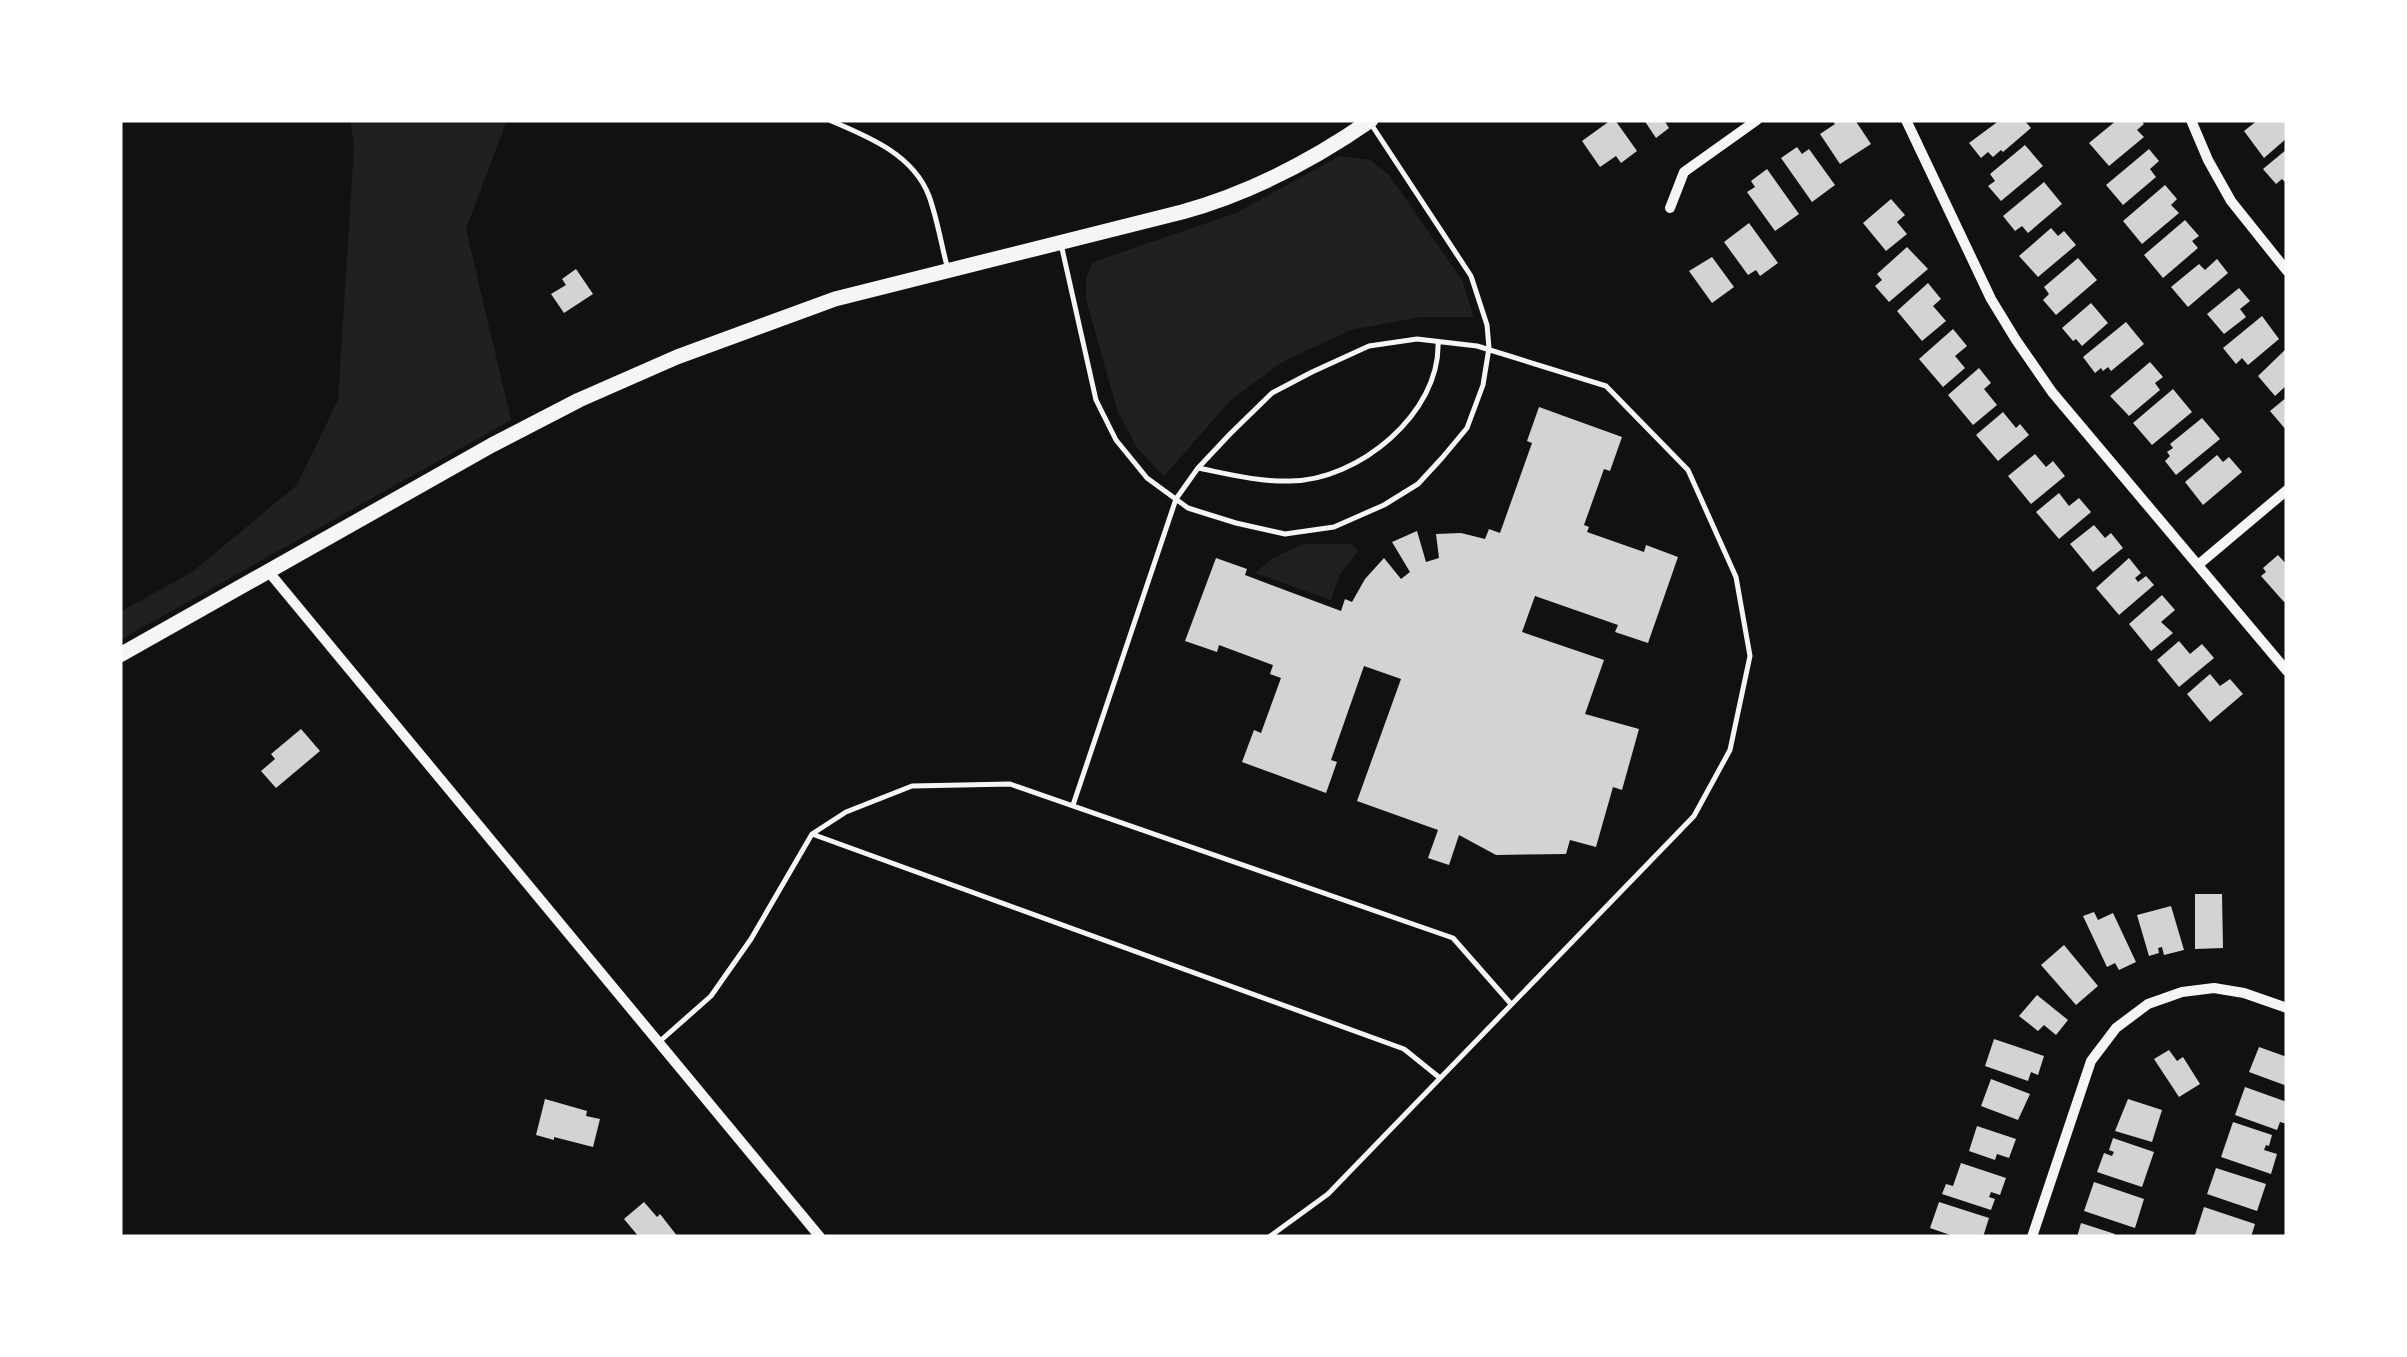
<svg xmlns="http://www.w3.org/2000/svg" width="2407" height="1357" font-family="Bitter,serif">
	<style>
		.green { fill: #202020 }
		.building { fill: #d3d3d3 }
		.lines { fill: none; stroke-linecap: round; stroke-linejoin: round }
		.service { stroke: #f5f5f5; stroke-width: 5 }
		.minor { stroke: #f5f5f5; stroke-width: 10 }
		.secondary { stroke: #f5f5f5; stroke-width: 15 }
	</style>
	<rect width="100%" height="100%" fill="#111"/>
	<!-- green -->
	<path class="green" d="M350 120H507L466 229 511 420 120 640V612L192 572 297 485 338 400 354 146Z
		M1340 156 1371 160 1389 175 1462 280 1474 317H1421L1351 330 1284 361 1232 399 1164 476 1137 448 1117 410 1086 299V278L1093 262 1236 213Z
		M1303 544H1352L1358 551 1340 574 1331 600 1255 573 1273 558Z"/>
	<!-- building -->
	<path class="building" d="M1611 120H1615L1637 151 1621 163 1616 156 1600 167 1582 141Z
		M1644 120H1664L1669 128 1656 138Z
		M1832 120H1855L1871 144 1840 164 1820 134 1835 124Z
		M2000 120H2024L2031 128 2003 152 2001 150 1993 157 1988 152 1981 158 1969 143Z
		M2117 120H2141L2144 124 2137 130 2144 137 2109 166 2089 143Z
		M2258 120H2287V138L2264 158 2244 131Z
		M2025 145 2043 166 2001 201 1988 186 1995 181 1990 174Z
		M1797 147 1802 154 1809 149 1835 185 1812 202 1781 158Z
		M2149 149 2159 161 2150 169 2156 177 2123 205 2106 185Z
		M2287 149V180L2285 182 2282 179 2276 184 2263 169Z
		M1767 169 1799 214 1775 231 1747 192 1755 187 1751 181Z
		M2044 182 2062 204 2028 233 2022 226 2015 231 2003 216Z
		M2165 185 2177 199 2171 205 2179 213 2142 244 2123 221Z
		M1891 199 1905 215 1897 222 1907 234 1886 251 1863 223Z
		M2185 220 2199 236 2192 241 2198 248 2163 278 2144 255Z
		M1749 223 1778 263 1760 276 1756 270 1748 275 1724 242Z
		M2051 228 2058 236 2064 231 2076 245 2038 277 2019 256Z
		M1907 247 1928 269 1889 302 1875 286 1882 280 1877 274Z
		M1712 257 1734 287 1712 303 1689 271Z
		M2078 258 2097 280 2056 315 2043 300 2049 294 2044 287Z
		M2217 259 2228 273 2188 307 2171 287 2199 264 2205 270Z
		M576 269 593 294 564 313 551 294 566 285 562 279Z
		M1928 283 1941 299 1933 306 1946 321 1922 341 1897 311Z
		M2239 288 2250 301 2240 309 2246 317 2224 334 2207 314Z
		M2091 303 2108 323 2082 346 2076 339 2073 341 2062 328Z
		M2262 316 2279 339 2248 365 2242 358 2236 364 2223 348Z
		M2126 322 2144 344 2111 371 2108 367 2103 371 2101 368 2095 373 2083 357Z
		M1953 329 1967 346 1955 356 1965 368 1943 387 1919 359Z
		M2287 348V385L2275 396 2258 376Z
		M2150 362 2163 377 2155 383 2160 390 2129 416 2110 396Z
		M1979 368 1991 383 1984 389 1997 405 1973 425 1948 395Z
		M2173 389 2192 412 2152 445 2133 423Z
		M2287 397V431L2270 411Z
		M1539 407 1622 437 1610 471 1604 469 1584 525 1589 527 1587 532 1644 552 1646 545 1678 557 1648 643 1615 632 1618 625 1535 596 1522 632 1604 660 1585 714 1639 729 1622 790 1613 787 1596 847 1570 840 1566 854 1496 855 1459 835 1449 865 1428 858 1438 830 1357 801 1401 679 1364 666 1331 760 1337 762 1326 793 1242 762 1254 730 1261 733 1281 678 1270 674 1273 665 1219 645 1217 652 1185 641 1216 558 1247 569 1245 575 1341 611 1345 599 1352 602 1365 579 1384 558 1401 579 1410 572 1392 542 1417 531 1426 562 1439 558 1436 534 1461 533 1485 539 1489 529 1500 533 1532 443 1527 441Z
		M2003 412 2016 428 2020 424 2029 435 1998 461 1976 435Z
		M2202 418 2220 439 2176 475 2165 461 2170 456 2167 452 2173 448 2170 444Z
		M2035 454 2046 467 2053 461 2065 476 2031 504 2008 476Z
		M2217 455 2223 462 2229 457 2242 472 2203 505 2185 482Z
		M2059 493 2069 506 2079 498 2091 512 2059 539 2036 512Z
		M2094 525 2105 538 2111 533 2123 548 2093 572 2070 544Z
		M2278 555 2287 565V599L2284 602 2261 576 2266 572 2263 568Z
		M2129 558 2141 573 2135 578 2138 582 2146 576 2154 585 2119 615 2096 588Z
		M2162 595 2175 610 2161 622 2173 633 2151 651 2129 624Z
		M2179 641 2190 654 2202 644 2214 658 2179 687 2157 660Z
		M2210 674 2220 686 2230 679 2243 694 2210 722 2187 694Z
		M301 729 320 751 276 788 261 771 275 759 271 754Z
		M2195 894H2222L2223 948 2195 949Z
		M2171 906 2184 950 2164 955 2162 947 2158 948 2159 953 2149 956 2137 915Z
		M2094 912 2098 920 2113 913 2136 962 2119 970 2115 963 2107 967 2083 916Z
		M2064 945 2098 986 2076 1005 2041 965Z
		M2037 995 2068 1020 2056 1035 2044 1025 2038 1031 2019 1016Z
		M1994 1039 2044 1056 2038 1075 2031 1072 2028 1081 1985 1066Z
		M2259 1047 2287 1057V1086L2249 1072Z
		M2169 1050 2177 1061 2183 1057 2200 1084 2179 1097 2154 1059Z
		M1991 1079 2030 1094 2018 1120 1981 1106Z
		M2245 1087 2287 1102V1124L2280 1122 2277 1130 2235 1115Z
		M545 1099 587 1111 586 1116 600 1119 593 1147 554 1137V1140L536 1135Z
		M2128 1099 2162 1110 2152 1142 2115 1131Z
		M2233 1122 2272 1135 2269 1146 2266 1145 2264 1150 2277 1154 2271 1174 2221 1157Z
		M1977 1126 2016 1139 2009 1158 1997 1154 1995 1160 1969 1151Z
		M2113 1138 2154 1152 2142 1187 2097 1172 2104 1153 2112 1156 2114 1152 2109 1150Z
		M1961 1163 2006 1178 2000 1195 1991 1192 1989 1197 1995 1199 1991 1210 1942 1194 1946 1184 1953 1186Z
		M2216 1168 2266 1184 2257 1211 2207 1194Z
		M2094 1182 2144 1199 2135 1228 2084 1211Z
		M644 1202 657 1217 660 1214 678 1237H639L624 1219Z
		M1939 1202 1989 1218 1983 1237 1976 1235V1237H1956L1930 1228Z
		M2204 1207 2255 1224 2251 1237H2201L2195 1235Z
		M2081 1223 2115 1234 2114 1237H2077Z"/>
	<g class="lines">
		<!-- service -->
		<path class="service" d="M829 120C867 136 913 154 929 196 937 218 941 243 947 266
			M1061 244 1096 400 1116 440 1147 478 1188 508 1236 523 1285 534 1334 527 1384 505 1418 484 1442 458 1467 428 1483 385 1489 348 1487 325 1471 276 1371 124
			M1198 468C1228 474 1259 482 1290 481 1358 481 1441 413 1438 342
			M1073 805 1176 499 1198 468 1230 434 1272 393 1312 372 1369 346 1417 339 1477 346 1606 386 1688 470 1736 577 1750 656 1730 750 1694 816 1328 1194 1269 1237
			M812 834 1404 1049 1440 1078
			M659 1042 711 996 751 939 812 834 846 812 912 786 1010 784 1453 938 1511 1004"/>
		<!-- minor -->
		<path class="minor" d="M1906 120 1991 299 2016 340 2052 392 2287 671
			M2191 120 2208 160 2231 201 2287 271
			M1670 208 1684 172 1757 120
			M2198 565 2287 490
			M268 571 820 1237
			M2032 1237 2091 1061 2116 1028 2148 1004 2182 992 2214 988 2244 993 2287 1008"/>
		<!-- secondary -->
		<path class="secondary" d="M120 655 492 445 579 400 677 357 835 299 1182 212C1251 193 1312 161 1371 120"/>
	</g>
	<!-- border -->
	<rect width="2407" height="1357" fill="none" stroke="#ffffff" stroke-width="245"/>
</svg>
